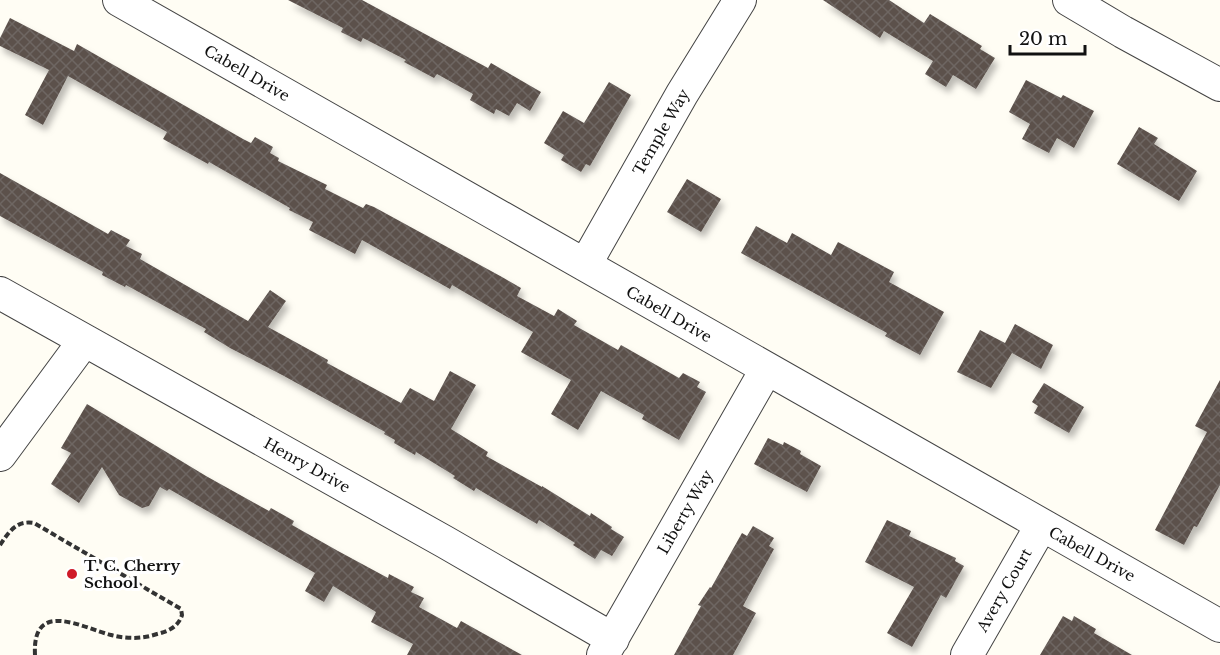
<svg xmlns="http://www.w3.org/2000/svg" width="1220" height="655" font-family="'Libre Baskerville',serif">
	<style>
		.building { fill: url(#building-cross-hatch); filter: url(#shadow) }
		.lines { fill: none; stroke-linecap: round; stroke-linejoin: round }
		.minor-casing { stroke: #444; stroke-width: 34 }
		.path { stroke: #333; stroke-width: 4; stroke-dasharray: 6 3; stroke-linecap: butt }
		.minor { stroke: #fff; stroke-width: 32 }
		.poi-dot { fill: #cf1a28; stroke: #fff; stroke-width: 2 }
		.labels { text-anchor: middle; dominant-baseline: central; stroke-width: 6; stroke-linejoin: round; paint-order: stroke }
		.street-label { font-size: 15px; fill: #111; stroke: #fff }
		.poi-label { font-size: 15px; font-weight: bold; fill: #111; stroke: #fff; text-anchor: start }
	</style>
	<defs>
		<pattern id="building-cross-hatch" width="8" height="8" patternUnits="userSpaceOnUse" patternTransform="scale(1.5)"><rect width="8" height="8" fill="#5b514c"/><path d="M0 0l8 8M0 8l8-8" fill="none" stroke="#6e6662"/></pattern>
		<filter id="shadow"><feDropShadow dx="3.5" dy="6" stdDeviation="3" flood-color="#0004"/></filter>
	</defs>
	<rect width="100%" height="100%" fill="#fffdf4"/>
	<!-- building -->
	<path class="building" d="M288 0H362L488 68 491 63 541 92 530 111 517 103 509 116 496 109 494 114 470 100 473 94 437 74 434 78 404 62 406 60 363 38 361 42 341 32 343 28Z
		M823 0H889L924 23 930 14 982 46 980 49 995 58 976 89 953 75 946 87 925 74 933 61 884 31 880 38Z
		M10 18 74 51 77 44 243 139 251 143 255 137 273 147 270 153 279 158 278 161 327 185 325 189 363 208 366 204 374 207 502 277 521 288 517 296 554 316 558 309 577 321 574 325 618 350 621 345 679 378 683 373 700 382 697 387 706 392 679 440 642 419 644 415 601 391 578 430 551 414 571 380 521 352 533 332 452 285 450 289 362 240 355 254 309 230 313 222 289 210 290 208 209 162 208 164 163 139 167 132 68 76 43 125 25 115 49 70 0 46V38Z
		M1026 80 1061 98 1063 95 1094 111 1074 148 1057 138 1049 153 1022 139 1030 124 1009 112Z
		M609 82 631 95 590 166 586 164 581 172 561 160 564 155 544 143 563 111 584 123Z
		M1139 127 1158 138 1154 144 1197 171 1179 201 1117 164Z
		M0 173 108 234 111 230 130 240 126 246 142 254 140 259 248 321 270 290 286 301 268 327 328 360 327 363 401 403 410 388 434 401 450 371 476 385 451 429 488 452 486 456 542 487V486L590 516 591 513 612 527 611 529 624 537 612 556 601 550 595 559 573 545 575 543 539 520 537 524 476 488 474 491 453 478 455 476 416 452 415 455 394 443 395 440 384 434 385 432 284 376 230 348 204 332 206 329 126 285 125 287 102 275 103 272 0 216Z
		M687 179 721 199 701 232 667 212Z
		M756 226 787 243 792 233 831 255 838 242 894 272 889 282 944 312 920 355 885 336 887 333 741 253Z
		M1015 324 1053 345 1041 369 1012 353 991 388 957 372 980 330 1005 343Z
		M1220 380V485L1197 527 1194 526 1184 545 1155 530 1207 432 1195 426Z
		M1044 383 1084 407 1069 433 1034 413 1038 406 1032 402Z
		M87 404 206 476 269 511 271 508 294 521 292 525 338 551 388 578 389 574 414 587 411 592 424 598 419 607 457 628 461 621 522 655H407L413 644 371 622 376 612 333 586 324 602 305 591 315 573 169 489 167 491 160 487 149 506 142 508 119 495 102 467 79 503 51 484 71 453 61 448Z
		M768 438 783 445 784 442 801 451 800 454 821 466 807 492 754 464Z
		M887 520 911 531 909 536 956 558 955 561 964 566 946 598 941 595 912 647 887 633 914 587 865 562Z
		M753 526 774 538 769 546 774 549 743 606 756 613 733 655H674L701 606 698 605 710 587 711 588 742 533 747 536Z
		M1063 616 1072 621 1074 616 1096 629 1094 633 1132 655H1040Z"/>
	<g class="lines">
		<!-- minor casing -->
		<g class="minor-casing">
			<path id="minor" d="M119 0 1220 626
				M1069 0 1123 32 1220 85
				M585 265 682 94 740 0
				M0 293 445 542 613 639
				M0 455 84 341
				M603 655 766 370
				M967 655 1041 526"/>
		</g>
		<!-- path -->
		<path class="path" d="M0 545C9 532 16 520 34 523L181 609 182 615C178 627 169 631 157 634 142 639 127 639 111 635 81 627 32 599 35 655"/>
		<!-- minor -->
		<use href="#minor" class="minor"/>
	</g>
	<!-- markers -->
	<circle class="poi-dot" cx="72" cy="574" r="6"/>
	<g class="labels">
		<!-- street labels -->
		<g class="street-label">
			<text transform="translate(247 73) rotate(30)">Cabell Drive</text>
			<text transform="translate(661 132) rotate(-60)">Temple Way</text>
			<text transform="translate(669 314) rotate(30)">Cabell Drive</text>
			<text transform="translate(307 465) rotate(29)">Henry Drive</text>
			<text transform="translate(685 512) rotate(-60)">Liberty Way</text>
			<text transform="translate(1092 554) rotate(29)">Cabell Drive</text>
			<text transform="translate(1004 590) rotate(-60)">Avery Court</text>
		</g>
		<!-- poi labels -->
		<g class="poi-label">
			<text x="84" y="565">T. C. Cherry<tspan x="84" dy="17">School</tspan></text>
		</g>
	</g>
	<!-- scale -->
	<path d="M1010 45v9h75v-9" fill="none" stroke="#111111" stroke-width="3"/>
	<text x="1019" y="45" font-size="18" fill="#111111" stroke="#ffffff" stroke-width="4.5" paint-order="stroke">20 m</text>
</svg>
